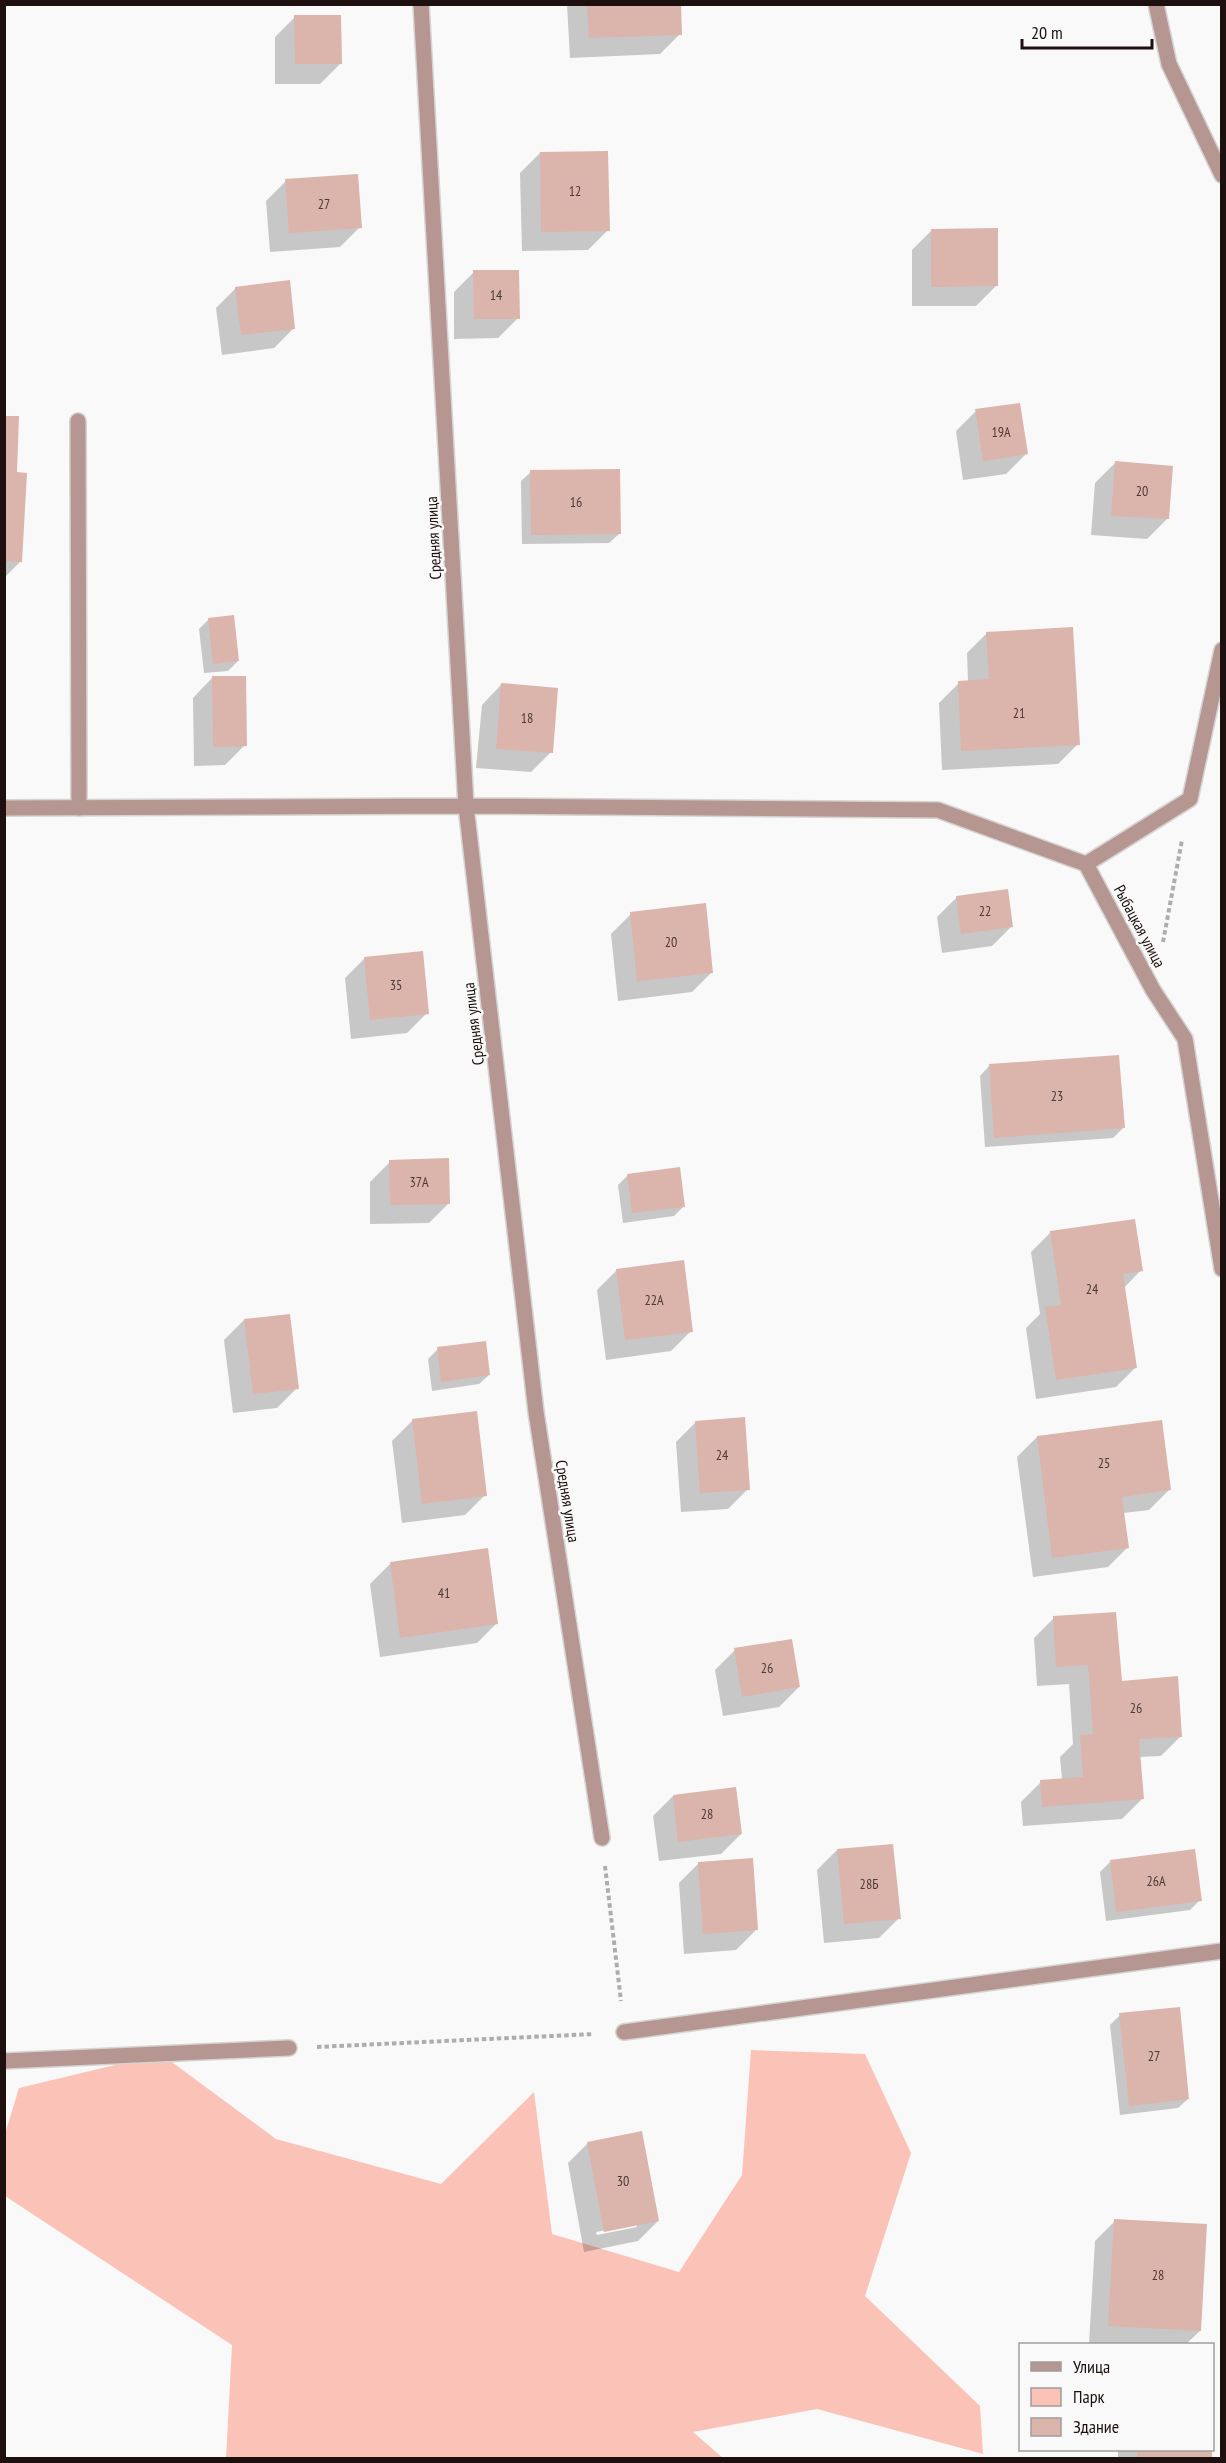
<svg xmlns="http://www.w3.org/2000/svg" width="1226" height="2463" font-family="'PT Sans Narrow',sans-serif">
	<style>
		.green { fill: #fbc3b8 }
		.shadow { fill: #0003; fill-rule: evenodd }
		.building { fill: #dbb4ac }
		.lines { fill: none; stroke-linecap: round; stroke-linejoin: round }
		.lane-casing { stroke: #d6d4d3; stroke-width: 18 }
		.street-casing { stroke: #d6d4d3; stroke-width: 18 }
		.path { stroke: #b1acac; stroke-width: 4; stroke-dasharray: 4.5 3; stroke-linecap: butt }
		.lane { stroke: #b69690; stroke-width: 15 }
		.street { stroke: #b69690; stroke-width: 15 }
		.labels { text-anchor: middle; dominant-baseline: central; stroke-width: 5; stroke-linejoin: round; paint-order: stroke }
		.number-label { font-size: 14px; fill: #4d3936 }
		.street-label { font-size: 16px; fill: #1e100e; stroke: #f9f9f9 }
	</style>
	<rect width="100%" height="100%" fill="#f9f9f9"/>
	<!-- green -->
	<path class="green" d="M751 2050 865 2054 911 2153 865 2296 980 2406 983 2454 817 2409 693 2432 723 2458H226L232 2345 5 2196 4 2137 19 2088 161 2054 276 2139 441 2184 534 2092 552 2234 679 2272 742 2175Z"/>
	<!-- shadow -->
	<path class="shadow" d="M567 4H679L680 34 660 54 570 58Z
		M295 17 340 64 320 84H275V37Z
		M540 153 608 230 588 250 522 251 520 173Z
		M286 181 360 227 340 247 270 252 266 201Z
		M932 230 996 286 976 306H912V250Z
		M474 272 518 318 498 338 454 339V292Z
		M236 288 294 328 274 348 222 355 216 308Z
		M976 411 1026 454 1006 474 963 480 956 431Z
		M4 417 15 474 21 561 4 578Z
		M1115 463 1167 519 1147 539 1091 535 1095 483Z
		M531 472 619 534 609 543 522 544 521 481Z
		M209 619 238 661 228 671 204 673 199 629Z
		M987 633 1078 744 1058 764 942 770 939 703 959 683 968 682 967 653Z
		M213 677 245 745 225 765 194 766 193 698Z
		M501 685 551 752 531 772 476 768 482 705Z
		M957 897 1012 926 992 946 942 953 937 917Z
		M631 914 712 972 692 992 618 1001 611 934Z
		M365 958 427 1013 407 1033 351 1039 345 978Z
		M989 1066 1123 1128 1113 1138 985 1147 980 1076Z
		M390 1162 449 1203 429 1223 370 1224V1182Z
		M628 1175 684 1206 674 1216 623 1223 618 1185Z
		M1051 1232 1141 1270 1124 1288 1136 1367 1116 1387 1036 1399 1026 1328 1040 1314 1031 1252Z
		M617 1270 691 1331 671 1351 606 1360 597 1290Z
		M244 1320 297 1388 277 1408 233 1413 224 1340Z
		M438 1349 489 1375 479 1384 432 1391 428 1359Z
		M412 1421 485 1495 465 1515 402 1523 392 1441Z
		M696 1422 748 1489 728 1509 681 1512 676 1442Z
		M1037 1437 1169 1490 1149 1510 1123 1513 1128 1547 1108 1567 1033 1577 1017 1457Z
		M390 1564 497 1623 477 1643 380 1657 370 1584Z
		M1054 1618 1120 1682 1181 1736 1161 1756 1139 1757 1142 1799 1122 1819 1023 1826 1021 1802 1041 1782 1062 1780 1060 1757 1073 1744 1069 1684 1037 1686 1034 1638Z
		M735 1650 799 1687 779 1707 723 1716 715 1670Z
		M673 1796 741 1834 721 1854 659 1861 653 1816Z
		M837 1850 899 1918 879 1938 824 1943 817 1870Z
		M1110 1862 1200 1900 1190 1910 1106 1921 1100 1872Z
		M699 1863 756 1930 736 1950 684 1954 679 1883Z
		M1120 2015 1188 2099 1178 2108 1120 2115 1110 2025Z
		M588 2143 658 2221 638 2241 584 2252 568 2163ZM637 2224V2227L597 2235 596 2232Z
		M1115 2221 1200 2331 1186 2344H1089L1095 2241Z
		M1118 2450H1210V2458H1118Z"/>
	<!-- building -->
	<path class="building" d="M587 4H681L682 35 589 38Z
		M294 15H341L342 64H295Z
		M608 151 610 231 541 232 540 152Z
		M358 174 362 228 289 233 285 179Z
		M998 228V286L931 287V229Z
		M473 270H519L520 319H474Z
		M290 280 295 329 241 335 235 287Z
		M1020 403 1028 454 983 461 975 409Z
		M4 416H19L17 472 27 473 22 562 4 561Z
		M1115 461 1173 466 1169 519 1111 516Z
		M620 469 621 534 531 535 530 470Z
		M234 615 239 661 213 664 208 618Z
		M1073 627 1080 745 961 751 958 681 989 679 986 632Z
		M212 676H246L247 746 213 747Z
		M501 683 558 688 553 753 496 749Z
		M1008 889 1013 927 961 934 956 896Z
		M706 903 713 973 637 981 630 912Z
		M423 951 429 1014 370 1020 364 957Z
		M1119 1055 1125 1128 994 1138 989 1064Z
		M449 1158 450 1204 390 1205 389 1160Z
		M680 1167 685 1207 632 1213 627 1174Z
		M1135 1219 1143 1271 1123 1274 1137 1368 1056 1380 1045 1307 1061 1305 1050 1231Z
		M684 1260 693 1332 625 1340 616 1269Z
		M290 1314 299 1389 253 1394 244 1319Z
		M486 1341 490 1375 441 1382 437 1347Z
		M477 1411 487 1496 422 1504 412 1419Z
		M745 1417 750 1490 700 1493 695 1421Z
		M1162 1420 1171 1490 1122 1497 1129 1548 1052 1558 1037 1436Z
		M488 1548 498 1624 400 1638 390 1562Z
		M1116 1612 1122 1681 1178 1676 1182 1737 1139 1739 1144 1799 1042 1807 1040 1780 1083 1777 1080 1735 1093 1734 1088 1665 1056 1667 1053 1616Z
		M792 1639 800 1687 742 1697 734 1648Z
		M736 1787 742 1834 678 1842 673 1795Z
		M893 1844 901 1919 844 1924 837 1849Z
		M1195 1849 1202 1901 1116 1912 1110 1860Z
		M753 1858 758 1930 703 1934 698 1862Z
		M1180 2007 1189 2099 1129 2106 1119 2013Z
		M642 2131 659 2221 604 2232 587 2142Z
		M1114 2219 1207 2224 1201 2331 1108 2326Z
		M1137 2450H1212V2458H1137Z"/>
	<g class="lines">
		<!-- lane casing -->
		<g class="lane-casing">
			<path id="lane" d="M78 421 79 808"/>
		</g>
		<!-- street casing -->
		<g class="street-casing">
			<path id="street" d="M421 4 466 806 536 1412 602 1838
				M1156 4 1169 64 1222 175
				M4 808 466 806 938 810 1086 864
				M1086 864 1153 990 1185 1039 1222 1269
				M1086 864 1190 799 1222 650
				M624 2032 1222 1951
				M4 2061 289 2048"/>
		</g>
		<!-- path -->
		<path class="path" d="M1163 942 1182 840
			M605 1866 621 2001
			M317 2047 594 2034"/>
		<!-- lane -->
		<use href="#lane" class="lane"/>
		<!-- street -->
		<use href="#street" class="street"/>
	</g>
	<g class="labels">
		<!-- number labels -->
		<g class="number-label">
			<text x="575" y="191">12</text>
			<text x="324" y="204">27</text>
			<text x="496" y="295">14</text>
			<text x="1001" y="432">19А</text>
			<text x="1142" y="491">20</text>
			<text x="576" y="502">16</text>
			<text x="1019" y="713">21</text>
			<text x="527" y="718">18</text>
			<text x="985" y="911">22</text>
			<text x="671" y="942">20</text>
			<text x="396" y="985">35</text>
			<text x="1057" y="1096">23</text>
			<text x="419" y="1182">37А</text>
			<text x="1092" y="1289">24</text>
			<text x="654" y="1300">22А</text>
			<text x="722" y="1455">24</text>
			<text x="1104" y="1463">25</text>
			<text x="444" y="1593">41</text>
			<text x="767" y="1668">26</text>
			<text x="1136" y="1708">26</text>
			<text x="707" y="1814">28</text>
			<text x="1156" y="1881">26А</text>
			<text x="869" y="1884">28Б</text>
			<text x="1154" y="2056">27</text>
			<text x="623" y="2181">30</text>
			<text x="1158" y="2275">28</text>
		</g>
		<!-- street labels -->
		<g class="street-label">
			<text transform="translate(433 538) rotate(-93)">Средняя улица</text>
			<text transform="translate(1140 926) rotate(62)">Рыбацкая улица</text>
			<text transform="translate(473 1024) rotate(-97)">Средняя улица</text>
			<text transform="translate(568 1501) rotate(81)">Средняя улица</text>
		</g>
	</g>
	<!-- border -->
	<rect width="1226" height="2463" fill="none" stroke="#1e100e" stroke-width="12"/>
	<!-- legend -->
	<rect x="1019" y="2343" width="195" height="108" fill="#f9f9f9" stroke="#a19c9b" stroke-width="1.5"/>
	<rect x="1031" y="2362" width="30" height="9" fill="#b69690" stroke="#a19c9b" stroke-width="1.5"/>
	<text x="1073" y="2373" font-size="18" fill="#1e100e">Улица</text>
	<rect x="1031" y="2388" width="30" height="18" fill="#fbc3b8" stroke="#a19c9b" stroke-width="1.5"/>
	<text x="1073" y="2403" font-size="18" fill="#1e100e">Парк</text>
	<rect x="1031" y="2418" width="30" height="18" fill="#dbb4ac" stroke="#a19c9b" stroke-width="1.5"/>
	<text x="1073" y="2433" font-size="18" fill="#1e100e">Здание</text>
	<!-- scale -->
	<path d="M1022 39v9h130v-9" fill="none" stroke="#1e100e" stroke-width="3"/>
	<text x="1031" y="39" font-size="18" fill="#1e100e" stroke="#f9f9f9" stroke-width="4.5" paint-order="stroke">20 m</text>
</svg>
